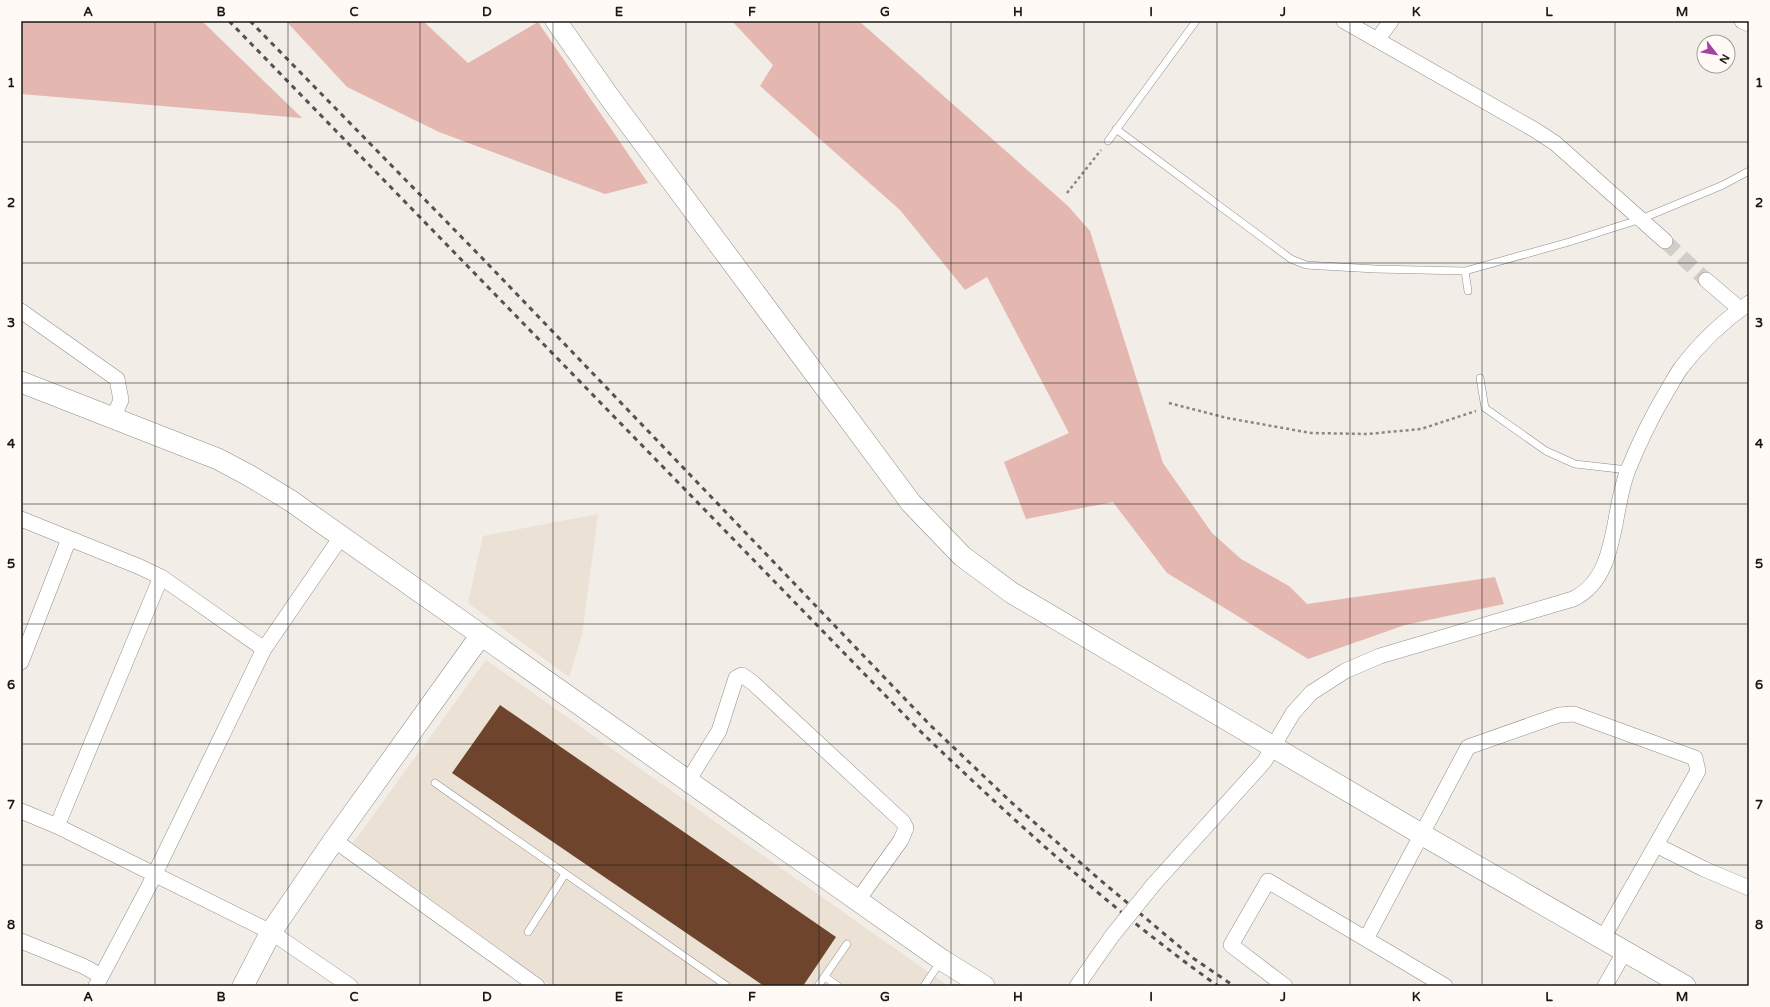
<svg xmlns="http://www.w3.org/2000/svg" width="1770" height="1007" font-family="'Varela Round',sans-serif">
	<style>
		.built { fill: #ebe1d5 }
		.green { fill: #e4b8b0 }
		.building { fill: #6e452c }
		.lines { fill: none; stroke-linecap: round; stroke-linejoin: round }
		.street-tunnel { stroke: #d2cdc8; stroke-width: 15; stroke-dasharray: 15 8; stroke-linecap: butt }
		.lane-casing { stroke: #938e88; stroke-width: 8 }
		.street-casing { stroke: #938e88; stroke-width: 16 }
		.secondary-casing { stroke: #938e88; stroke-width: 22 }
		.path { stroke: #8b8883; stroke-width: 2.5; stroke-dasharray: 3 3; stroke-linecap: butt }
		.lane { stroke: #fff; stroke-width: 7 }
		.street { stroke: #fff; stroke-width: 15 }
		.secondary { stroke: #fff; stroke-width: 21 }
		.rail { stroke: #55524f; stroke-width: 3; stroke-dasharray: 5 5; stroke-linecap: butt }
		.street-bridge-casing { stroke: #938e88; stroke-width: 16; stroke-linecap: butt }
		.street-bridge { stroke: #fff; stroke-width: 15 }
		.grid { fill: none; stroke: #1a1816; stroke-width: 1; stroke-opacity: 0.55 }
		.neatline { fill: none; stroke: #1a1816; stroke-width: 1.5 }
		.grid-label { font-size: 13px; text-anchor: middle; font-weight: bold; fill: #1a1816 }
	</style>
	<rect width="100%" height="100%" fill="#f2ede7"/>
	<!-- built -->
	<path class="built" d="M598 514 582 635 569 677 468 603 483 536Z
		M486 660 948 986H551L353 843Z"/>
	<!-- green -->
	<path class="green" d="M21 21H202L302 118 21 94Z
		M286 21H423L468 63 538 22 648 183 605 194 439 132 347 87Z
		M732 21H859L1068 206 1090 231 1163 463 1212 533 1241 559 1289 586 1307 604 1495 577 1504 604 1405 625 1308 659 1167 573 1113 502 1026 519 1004 462 1069 433 987 277 965 290 900 210 760 86 773 65Z"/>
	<!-- building -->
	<path class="building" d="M500 705 836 937 803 986H764L452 773Z"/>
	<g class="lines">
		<!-- street-tunnel -->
		<path class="street-tunnel" d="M1665 241 1706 280"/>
		<!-- lane casing -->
		<g class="lane-casing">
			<path id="lane" d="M1116 129 1291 259 1306 265 1375 269 1465 271 1569 242 1641 219 1723 185 1749 171
				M1108 141 1196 21
				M1465 271 1468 291
				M1480 378 1485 408 1546 451 1575 464 1628 470
				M435 783 727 986
				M528 932 565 874
				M825 977 838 986
				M818 986 847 944
				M924 986 941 961"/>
		</g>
		<!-- street casing -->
		<g class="street-casing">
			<path id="street" d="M1344 21 1535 130 1555 143 1665 241
				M1742 21 1749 24
				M1377 40 1391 21
				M1706 280 1740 309
				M21 311 117 379 121 400 113 418
				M21 519 140 567 161 577 264 649
				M21 662 69 539
				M688 781 719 731 736 678 742 675 752 682 903 822 906 828 901 840 858 900
				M21 811 57 826 271 932 350 986
				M57 826 161 577
				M334 840 537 986
				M1656 845 1704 869 1749 888
				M1154 884 1264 762 1293 713 1311 693 1345 671 1380 656 1573 599C1619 577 1611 512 1628 470 1639 443 1652 416 1667 391 1672 383 1676 375 1681 368 1700 343 1723 321 1749 303
				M1366 939 1445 986
				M21 941 83 966 101 976
				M96 986 149 886 264 649 341 537
				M1077 986 1112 936
				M1285 986 1231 945 1268 881 1366 939 1468 747 1559 715 1574 714 1695 758 1698 771 1603 938
				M1605 986 1625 951"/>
		</g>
		<!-- secondary casing -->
		<g class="secondary-casing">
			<path id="secondary" d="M556 21 610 98 911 503 962 556 1012 593 1421 834 1685 986
				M21 382 218 459 250 476 291 501 942 960 984 986
				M243 986 271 932 334 840 481 635"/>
		</g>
		<!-- path -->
		<path class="path" d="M1067 193 1101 150
			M1169 403 1227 418 1311 433 1367 434 1421 429 1476 411"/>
		<!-- lane -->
		<use href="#lane" class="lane"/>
		<!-- street -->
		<use href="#street" class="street"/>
		<!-- secondary -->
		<use href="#secondary" class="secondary"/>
		<!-- rail -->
		<path class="rail" d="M229 21 919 730C1013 820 1111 910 1218 986
			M250 21 485 261 930 725 1012 803 1099 879 1193 958 1234 986"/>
		<!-- street-bridge casing -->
		<g class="street-bridge-casing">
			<path id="street-bridge" d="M1112 936 1154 884"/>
		</g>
		<!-- street-bridge -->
		<use href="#street-bridge" class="street-bridge"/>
	</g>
	<!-- grid -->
	<path class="grid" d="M155 21V986M288 21V986M420 21V986M553 21V986M686 21V986M819 21V986M951 21V986M1084 21V986M1217 21V986M1350 21V986M1482 21V986M1615 21V986M21 142H1749M21 263H1749M21 383H1749M21 504H1749M21 624H1749M21 744H1749M21 865H1749"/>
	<!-- border -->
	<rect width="1770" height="1007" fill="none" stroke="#fffaf5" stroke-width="44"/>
	<!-- north arrow -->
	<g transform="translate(1716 54) rotate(121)"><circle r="19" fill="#fffaf5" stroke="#a3a09c"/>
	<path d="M0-3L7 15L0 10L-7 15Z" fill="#a541a6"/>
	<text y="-6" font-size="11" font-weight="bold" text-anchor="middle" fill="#1a1816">N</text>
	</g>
	<rect x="22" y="22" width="1726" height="963" class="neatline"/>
	<g class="grid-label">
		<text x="88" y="16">A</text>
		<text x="221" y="16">B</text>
		<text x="354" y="16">C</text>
		<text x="487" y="16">D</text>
		<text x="619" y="16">E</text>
		<text x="752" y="16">F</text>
		<text x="885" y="16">G</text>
		<text x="1018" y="16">H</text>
		<text x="1151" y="16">I</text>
		<text x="1283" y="16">J</text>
		<text x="1416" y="16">K</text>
		<text x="1549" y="16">L</text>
		<text x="1682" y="16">M</text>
		<text x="11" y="87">1</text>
		<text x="1759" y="87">1</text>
		<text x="11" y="207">2</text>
		<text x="1759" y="207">2</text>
		<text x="11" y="327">3</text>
		<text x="1759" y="327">3</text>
		<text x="11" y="448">4</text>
		<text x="1759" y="448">4</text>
		<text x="11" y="568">5</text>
		<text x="1759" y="568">5</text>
		<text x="11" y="689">6</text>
		<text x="1759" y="689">6</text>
		<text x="11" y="809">7</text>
		<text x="1759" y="809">7</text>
		<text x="11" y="929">8</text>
		<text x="1759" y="929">8</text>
		<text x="88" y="1001">A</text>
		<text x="221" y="1001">B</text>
		<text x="354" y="1001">C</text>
		<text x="487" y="1001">D</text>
		<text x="619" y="1001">E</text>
		<text x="752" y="1001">F</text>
		<text x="885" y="1001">G</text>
		<text x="1018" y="1001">H</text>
		<text x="1151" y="1001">I</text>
		<text x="1283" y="1001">J</text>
		<text x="1416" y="1001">K</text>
		<text x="1549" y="1001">L</text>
		<text x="1682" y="1001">M</text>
	</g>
</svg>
